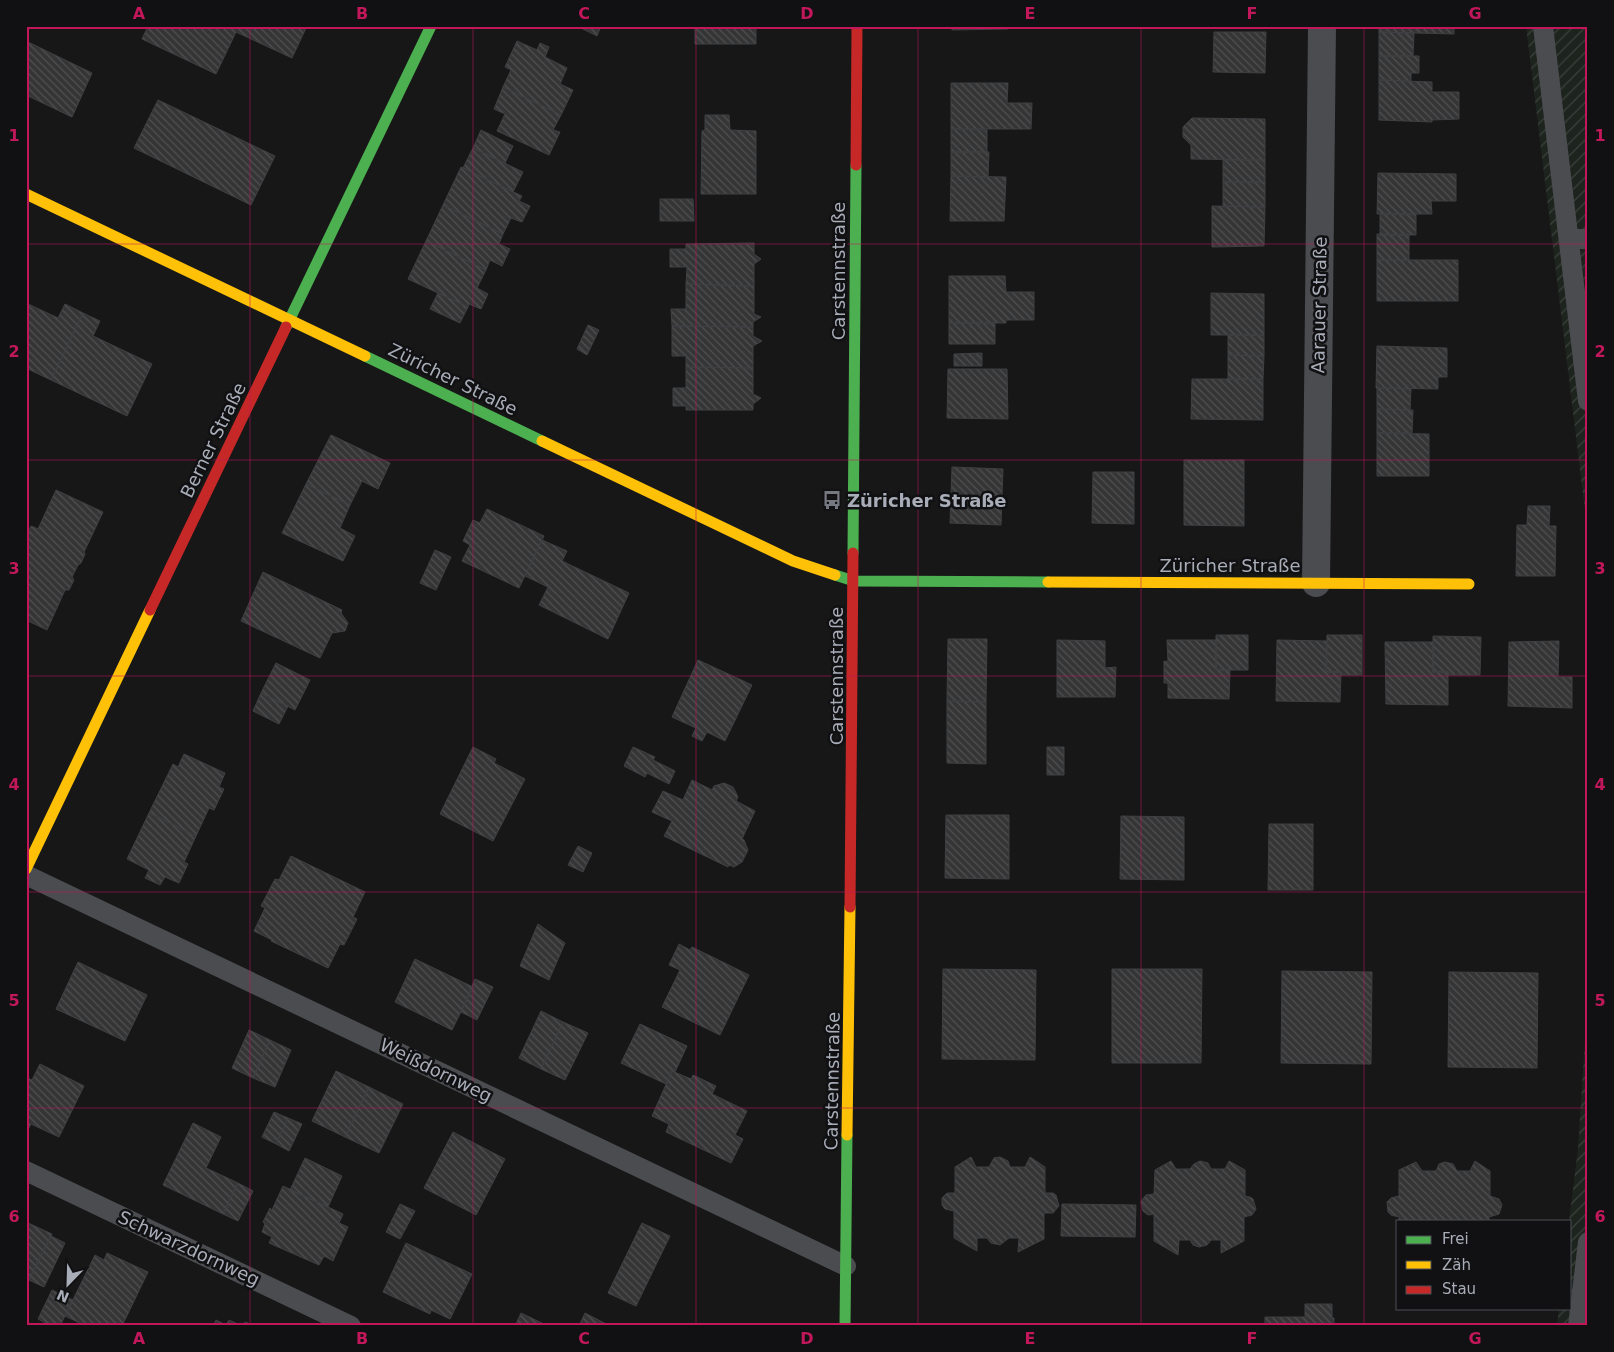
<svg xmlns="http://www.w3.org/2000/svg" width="1614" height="1352" font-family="'DejaVu Sans',sans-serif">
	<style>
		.garden { fill: url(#garden-furrows) }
		.building { fill: url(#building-back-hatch); stroke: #3f4043 }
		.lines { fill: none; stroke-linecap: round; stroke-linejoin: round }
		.lane { stroke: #4b4c50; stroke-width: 20 }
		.street { stroke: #4b4c50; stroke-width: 28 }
		.fast { stroke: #4caf50; stroke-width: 11 }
		.slow { stroke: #ffc107; stroke-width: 11 }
		.jam { stroke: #c62828; stroke-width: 11 }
		.grid { fill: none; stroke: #c2185b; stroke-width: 1; stroke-opacity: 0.55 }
		.labels { text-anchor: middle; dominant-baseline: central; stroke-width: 5; stroke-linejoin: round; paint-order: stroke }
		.street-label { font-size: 18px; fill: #a8adb8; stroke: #111113 }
		.poi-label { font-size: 18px; font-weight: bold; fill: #a8adb8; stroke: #111113; text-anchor: start }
		.neatline { fill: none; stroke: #c2185b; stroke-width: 2 }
		.grid-label { font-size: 16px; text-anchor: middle; font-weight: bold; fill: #c2185b }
	</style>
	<defs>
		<pattern id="garden-furrows" width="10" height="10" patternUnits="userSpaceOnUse" patternTransform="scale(1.25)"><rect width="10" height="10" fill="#1d241e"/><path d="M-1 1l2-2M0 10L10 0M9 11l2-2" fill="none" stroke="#3b413d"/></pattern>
		<pattern id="building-back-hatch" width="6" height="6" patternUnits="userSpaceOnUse" patternTransform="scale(1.25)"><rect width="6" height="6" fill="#353536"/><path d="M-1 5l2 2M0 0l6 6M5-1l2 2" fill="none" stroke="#4f5051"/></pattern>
	</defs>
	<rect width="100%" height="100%" fill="#171717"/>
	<!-- garden -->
	<path class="garden" d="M1526 26H1588V535Z
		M1588 995V1326H1557L1559 1308H1570L1569 1221 1578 1148Z"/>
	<!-- building -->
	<path class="building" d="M148 26H307L292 58 236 32 216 74 142 39Z
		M577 26H601L597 36Z
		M695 26H756V44H695Z
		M952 26H1008V29L952 30Z
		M1379 26H1454V34L1379 32Z
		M1214 32H1266L1265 73 1213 72Z
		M1379 32 1414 33 1413 56H1379Z
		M26 41 92 73 72 117 26 95Z
		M517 41 537 50 540 43 549 47 545 57 567 68 560 84 573 90 561 115 503 87 511 70 505 67Z
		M1379 56H1419V73H1411V81L1379 80Z
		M1379 80 1432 82V92H1459V119L1432 120V122L1379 120Z
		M951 83H1008L1007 103H1032L1031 129H951Z
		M503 87 561 115 553 130 560 132 549 155 497 131 505 114 494 109Z
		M158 100 275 156 251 205 134 148Z
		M705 115H729L730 130 756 131V194H701L702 131 705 130Z
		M1192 118 1265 119V160L1191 159V145L1183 137V127Z
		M951 129 987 130V152H951Z
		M481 130 513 146 505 163 473 148Z
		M473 148 523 172 513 192 463 168Z
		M951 152H989L988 177 951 176Z
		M1223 160H1265V182H1223Z
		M461 167 522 196 519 201 530 206 522 222 511 218 503 234 443 205Z
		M1378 173 1456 174V201H1431L1432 214H1377Z
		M951 176 1006 177 1004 221H950Z
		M1223 182H1265V207L1223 206Z
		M660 199H693L694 221H660Z
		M443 205 503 234 499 244 510 249 502 266 490 260 486 270 426 241Z
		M1212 206 1265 207 1264 246 1212 247Z
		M1380 214H1416V235H1380Z
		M1377 234 1409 235V260H1377Z
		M426 241 486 270 477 288 488 294 481 309 469 304 468 307 408 279Z
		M754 243V254L761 259 754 264V286L686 284 687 267H670V249H686V244Z
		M1377 260H1458V301H1377Z
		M949 276H1005L1006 292H1034V320H1006V323H949Z
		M686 284 754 286V314L761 317 753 322V327L672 326 671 309H686Z
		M438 293 468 307 460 323 430 309Z
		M1211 293 1264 294V335H1211Z
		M26 303 58 318 65 304 83 313 51 380 26 368Z
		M83 313 100 321 93 336 152 364 127 416 51 380Z
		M949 323H995V344H949Z
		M588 325 599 330 587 355 577 349Z
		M672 326 753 327V336L762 341 753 346V368L686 367V356H672Z
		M1228 335H1264V356L1228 355Z
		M1377 346 1447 348V377H1438V389L1376 388Z
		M982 353V366H954V354Z
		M1228 355 1264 356 1263 379H1228Z
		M686 367 753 368V394L761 398 753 404V410H686V406H673V388H686Z
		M948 369H1007L1008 419 947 418Z
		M1192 379H1263V420L1191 419Z
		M1377 388 1411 389 1410 410 1377 409Z
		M1377 409 1413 410 1412 433H1377Z
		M1377 433 1429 434V476H1377Z
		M331 435 390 463 378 489 362 481 350 505 306 484Z
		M1184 460H1244V526L1184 525Z
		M952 467 1003 469 1002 496 951 495Z
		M1093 472H1134V524L1092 523Z
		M306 484 350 505 340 528 355 536 343 561 282 533Z
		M56 490 103 512 84 552 85 554 81 563 78 565 72 577 74 580 69 590H65L47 630 26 620V536L31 526 38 529Z
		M951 495 1002 496 1001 525 950 523Z
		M1528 506H1550L1549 526H1556L1555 576H1516L1517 525H1527Z
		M487 509 544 536 519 588 462 561 470 545 463 541 473 520 480 523Z
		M542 540 567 551 562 561 629 593 608 639 539 605 548 587 525 576Z
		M435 550 451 557 436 590 420 583Z
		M263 572 342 610 341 613 348 623 345 631 332 633 320 658 241 621Z
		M1216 635H1248V670H1216Z
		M1327 635H1362V675H1341V672H1326Z
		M1433 636 1481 637 1480 675H1448V672H1433Z
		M948 639H987L986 702 947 701Z
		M1057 640 1105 641V668L1116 667 1115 697H1057Z
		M1167 640H1216V670H1230L1229 699 1168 698V683H1164V661L1168 662Z
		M1277 640 1327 641 1326 672H1341L1340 702 1276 701Z
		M1559 641 1558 677H1572V708L1508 706 1509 642Z
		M1385 642H1433V672H1448V705L1386 704Z
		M698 660 752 685 725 741 707 732 702 741 692 736 696 728 672 717Z
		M276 663 310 680 295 710 261 693Z
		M261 693 288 706 279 724 253 711Z
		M947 701 986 702V764L947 763Z
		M473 747 496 759 494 763 525 779 493 841 440 814Z
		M633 747 655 757 653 760 675 771 669 784 647 773 645 777 624 766Z
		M1047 747H1064V775H1047Z
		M184 754 225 773 219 787 224 789 214 810 209 808 196 836 149 813 173 764 178 767Z
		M692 780 712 790 714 786 724 783 733 787 738 797 736 801 755 811 742 839 744 840 748 850 742 862 734 867 729 865 728 867 664 836 672 821 652 812 663 791 683 800Z
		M149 813 196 836 184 862 188 864 179 883 165 877 160 885 145 878 149 870 127 859Z
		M946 815H1009V879L945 878Z
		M1121 816 1184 817V880L1120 879Z
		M1269 824H1313V890H1268Z
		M578 846 592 853 583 872 568 865Z
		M291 856 365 892 353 917 357 919 344 945 340 944 328 968 271 941 272 940 254 931 265 908 261 906 275 879 279 880Z
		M538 924 565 943 549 980 520 966Z
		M679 944 690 950 692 947 749 975 720 1035 662 1007 680 970 669 965Z
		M415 959 473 987 452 1030 395 1002Z
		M78 962 147 995 125 1041 56 1009Z
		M943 969 1036 970 1035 1060 942 1059Z
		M1112 969H1202L1201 1063H1112Z
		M1282 971 1372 972 1371 1064 1281 1063Z
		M1449 972 1538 973 1537 1068 1448 1067Z
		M475 979 493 987 477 1020 461 1012Z
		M541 1011 563 1022 541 1069 519 1058Z
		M563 1022 588 1033 565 1080 541 1069Z
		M640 1024 687 1046 675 1072 672 1071 666 1084 621 1063Z
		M249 1030 270 1040 253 1078 232 1068Z
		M270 1040 291 1050 275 1087 253 1078Z
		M40 1064 84 1086 59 1137 31 1124 28 1130H26V1077L32 1080Z
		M336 1071 369 1087 345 1137 312 1121Z
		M672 1071 691 1079 693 1075 716 1086 712 1094 747 1111 735 1135 743 1139 731 1163 666 1132 669 1124 652 1116Z
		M369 1087 403 1104 379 1153 345 1137Z
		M274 1112 288 1118 276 1144 262 1137Z
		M288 1118 302 1124 289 1151 276 1144Z
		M193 1123 221 1137 206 1168 238 1183 223 1214 163 1185Z
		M453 1132 505 1159 476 1215 424 1188Z
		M971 1157 976 1167H989L994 1158 1000 1157 1008 1161 1010 1167H1025L1030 1157 1045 1167V1193H1053L1056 1195 1059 1206 1053 1213H1044V1239L1018 1252 1019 1238H1009L1000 1245 991 1243 987 1238H977V1251L954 1238V1211L945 1209 942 1205V1198L947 1193H955V1167Z
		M305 1158 342 1176 328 1207 290 1190Z
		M1171 1161 1176 1169H1190L1194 1164 1200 1161 1208 1163 1211 1169H1225L1229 1161 1245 1170V1196L1250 1197 1253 1199 1256 1209 1252 1215 1244 1217V1241L1221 1253V1240H1211L1207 1245 1199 1247 1193 1245 1190 1240H1179L1178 1255 1154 1241V1214L1148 1215 1143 1211 1141 1201 1146 1195 1154 1194 1155 1170Z
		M1475 1161 1490 1171V1196L1499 1199 1502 1205 1499 1214 1489 1217V1221H1399V1217L1391 1215 1388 1212 1387 1202 1391 1198 1399 1196V1170L1416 1162 1422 1171H1436L1439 1164 1445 1162 1453 1164 1457 1171H1470Z
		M238 1183 253 1191 238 1221 223 1214Z
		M283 1186 343 1214 339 1223 348 1227 333 1261 324 1256 319 1265 269 1243 272 1237 262 1232 265 1224 263 1222 270 1208 272 1210Z
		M400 1204 415 1211 400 1239 386 1232Z
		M1062 1204 1136 1205 1135 1237 1061 1236Z
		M26 1222 52 1234 29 1280 26 1279Z
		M642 1223 670 1236 636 1306 608 1293Z
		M51 1236 65 1243 44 1287 29 1280Z
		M406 1243 472 1274 450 1319 431 1310 430 1314 383 1292Z
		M107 1253 148 1272 122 1326H86L65 1316 95 1255 104 1260Z
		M52 1290 73 1300 60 1326H51L38 1319Z
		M1305 1304H1332V1318H1334V1326H1265V1317H1305Z
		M521 1313 548 1326H515Z
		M585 1313 610 1326H579Z
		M216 1320 226 1325 229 1320 240 1325 246 1322 253 1326H213Z"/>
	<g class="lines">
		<!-- lane -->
		<path class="lane" d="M1543 26 1588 401
			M1569 239H1588
			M26 875 846 1266
			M26 1171 351 1326
			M1578 1326 1588 1242"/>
		<!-- street -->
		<path class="street" d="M1316 583 1322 26"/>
		<!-- fast -->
		<path class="fast" d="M286 327 431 26
			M365 356 542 441
			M853 553 856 165
			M835 575 854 581 1048 582
			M845 1326 847 1135"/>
		<!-- slow -->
		<path class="slow" d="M26 194 365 356
			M542 441 793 561 835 575
			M1048 582 1469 584
			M26 869 150 610
			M847 1135 850 907"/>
		<!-- jam -->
		<path class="jam" d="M856 165 857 26
			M150 610 286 327
			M850 907 853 553"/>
	</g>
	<!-- grid -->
	<path class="grid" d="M250 26V1326M473 26V1326M696 26V1326M918 26V1326M1141 26V1326M1364 26V1326M26 244H1588M26 460H1588M26 676H1588M26 892H1588M26 1108H1588"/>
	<!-- icons -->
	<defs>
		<g id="bus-bare" transform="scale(1.5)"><path d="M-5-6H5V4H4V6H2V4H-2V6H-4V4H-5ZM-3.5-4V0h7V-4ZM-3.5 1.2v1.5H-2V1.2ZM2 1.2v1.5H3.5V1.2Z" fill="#757880" stroke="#111113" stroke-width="2.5" paint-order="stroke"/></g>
	</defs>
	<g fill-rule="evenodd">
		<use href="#bus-bare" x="832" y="500"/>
	</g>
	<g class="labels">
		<!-- street labels -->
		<g class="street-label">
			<text transform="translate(838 271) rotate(-90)">Carstennstraße</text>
			<text transform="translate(1319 305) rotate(-89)">Aarauer Straße</text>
			<text transform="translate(453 379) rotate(26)">Züricher Straße</text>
			<text transform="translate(213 440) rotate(-64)">Berner Straße</text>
			<text x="1230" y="565">Züricher Straße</text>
			<text transform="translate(836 676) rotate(-90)">Carstennstraße</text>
			<text transform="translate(436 1070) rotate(26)">Weißdornweg</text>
			<text transform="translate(832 1081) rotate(-89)">Carstennstraße</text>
			<text transform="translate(189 1248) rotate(25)">Schwarzdornweg</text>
		</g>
		<!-- poi labels -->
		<g class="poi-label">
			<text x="847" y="500">Züricher Straße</text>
		</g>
	</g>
	<!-- border -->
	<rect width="1614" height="1352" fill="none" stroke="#111113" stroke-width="55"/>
	<!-- legend -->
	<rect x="1396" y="1220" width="175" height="90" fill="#111113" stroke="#4d4f55"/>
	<rect x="1406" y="1236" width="25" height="8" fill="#4caf50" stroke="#4d4f55"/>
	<text x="1442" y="1244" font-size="15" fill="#a8adb8">Frei</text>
	<rect x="1406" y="1261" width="25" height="8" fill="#ffc107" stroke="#4d4f55"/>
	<text x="1442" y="1270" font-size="15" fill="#a8adb8">Zäh</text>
	<rect x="1406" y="1286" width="25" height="8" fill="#c62828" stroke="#4d4f55"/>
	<text x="1442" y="1294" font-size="15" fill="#a8adb8">Stau</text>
	<!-- north arrow -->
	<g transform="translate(68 1284) rotate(203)" stroke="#111113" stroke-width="4" paint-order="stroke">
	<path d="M0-4L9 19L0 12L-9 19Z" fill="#a8adb8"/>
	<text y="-8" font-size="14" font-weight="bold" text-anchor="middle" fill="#a8adb8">N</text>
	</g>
	<rect x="28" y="28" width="1558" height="1296" class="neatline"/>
	<g class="grid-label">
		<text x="139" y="19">A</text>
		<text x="362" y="19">B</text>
		<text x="584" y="19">C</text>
		<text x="807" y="19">D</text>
		<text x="1030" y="19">E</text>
		<text x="1252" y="19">F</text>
		<text x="1475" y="19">G</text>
		<text x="14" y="141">1</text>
		<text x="1600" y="141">1</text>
		<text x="14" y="357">2</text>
		<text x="1600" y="357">2</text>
		<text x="14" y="574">3</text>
		<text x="1600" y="574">3</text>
		<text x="14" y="790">4</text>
		<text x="1600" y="790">4</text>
		<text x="14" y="1006">5</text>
		<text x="1600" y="1006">5</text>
		<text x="14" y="1222">6</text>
		<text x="1600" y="1222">6</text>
		<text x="139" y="1344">A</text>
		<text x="362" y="1344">B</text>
		<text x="584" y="1344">C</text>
		<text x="807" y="1344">D</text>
		<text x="1030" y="1344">E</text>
		<text x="1252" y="1344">F</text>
		<text x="1475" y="1344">G</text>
	</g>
</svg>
